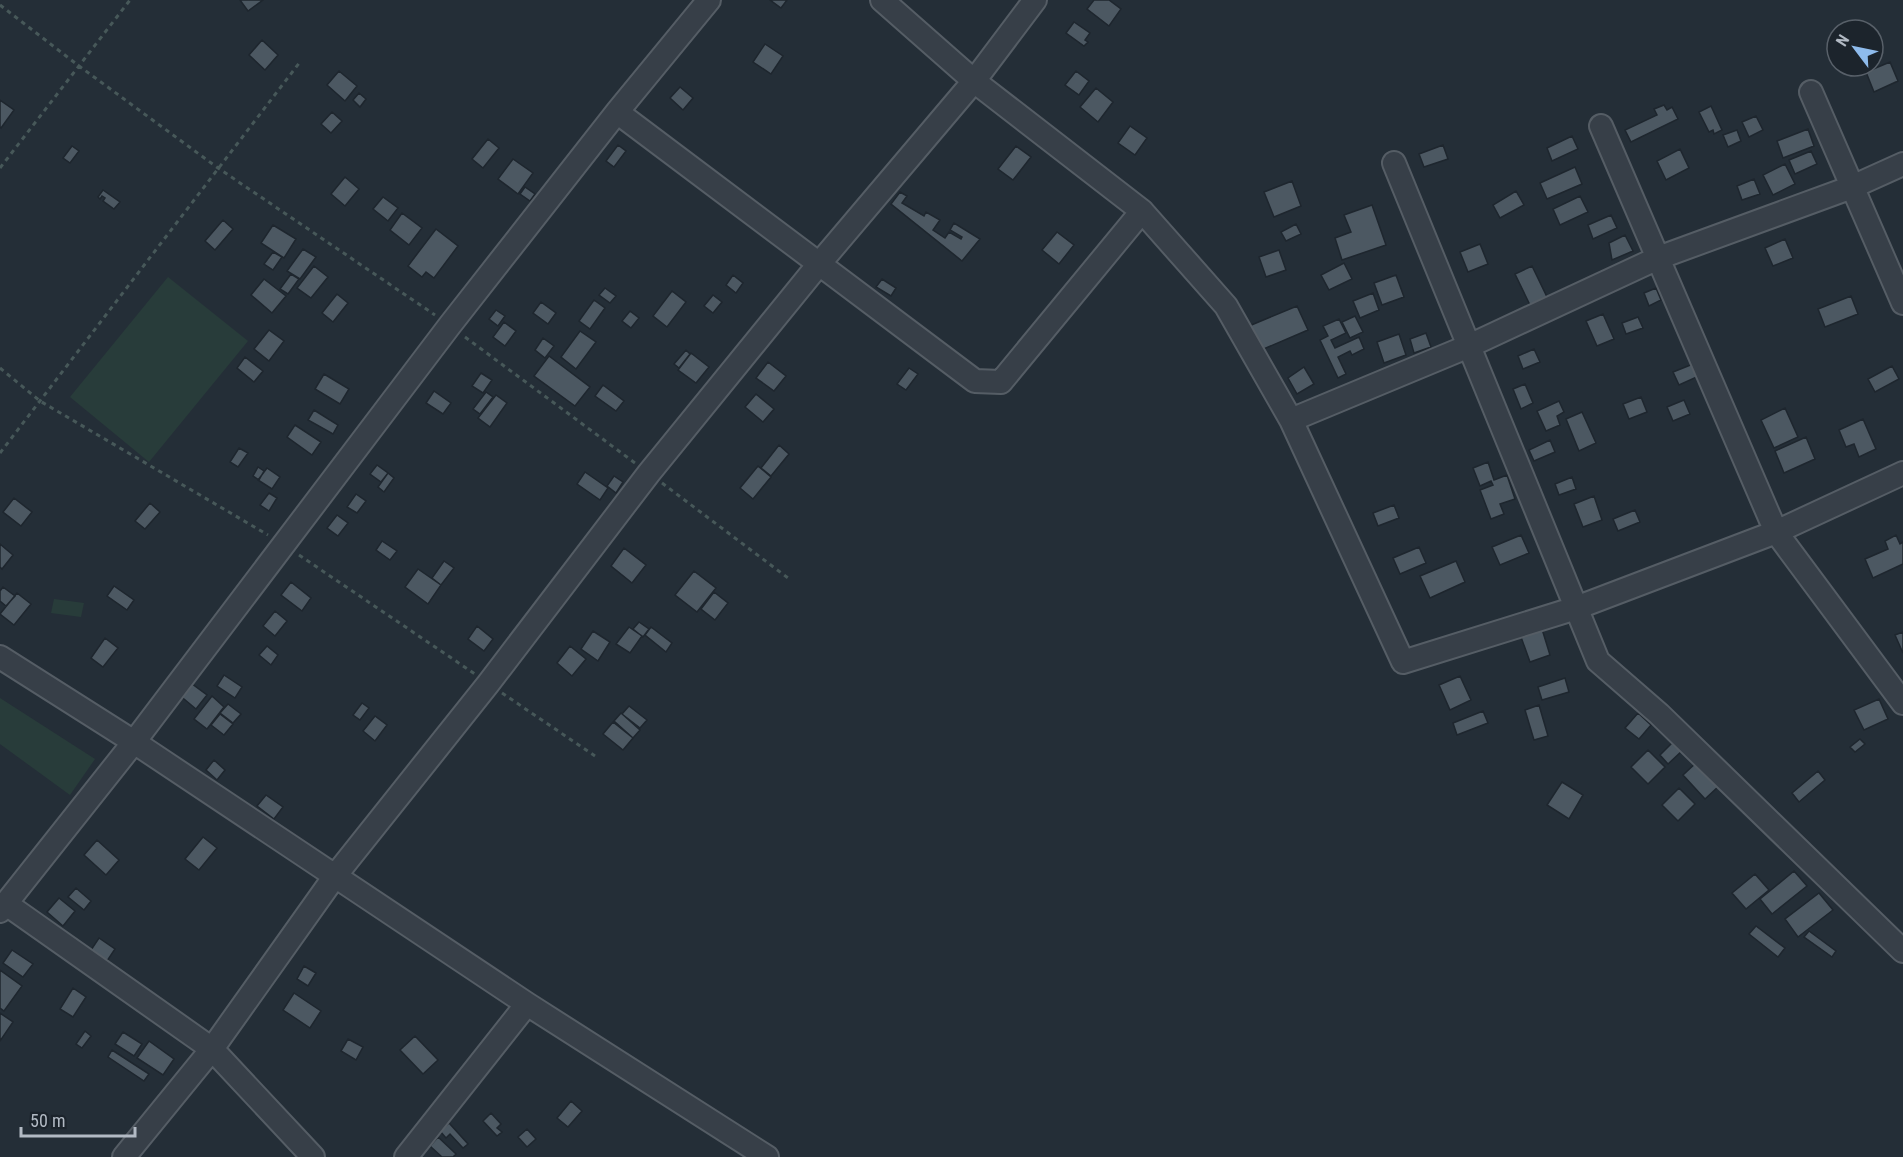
<svg xmlns="http://www.w3.org/2000/svg" width="1903" height="1157" font-family="'Roboto Condensed',sans-serif">
	<style>
		.green { fill: #283c3a }
		.building { fill: #4c5862; stroke: #1e262e; stroke-width: 1.5 }
		.lines { fill: none; stroke-linecap: round; stroke-linejoin: round }
		.minor-casing { stroke: #555d65; stroke-width: 26 }
		.path { stroke: #475859; stroke-width: 3; stroke-dasharray: 4.5 4.5; stroke-linecap: butt }
		.minor { stroke: #373f48; stroke-width: 22 }
	</style>
	<rect width="100%" height="100%" fill="#242e37"/>
	<!-- green -->
	<path class="green" d="M168 277 248 341 149 462 70 397Z
		M54 599 84 603 81 617 51 613Z
		M0 698 95 759 70 795 0 744Z"/>
	<!-- building -->
	<path class="building" d="M240 0H263L248 11Z
		M770 0H787L781 8Z
		M1094 0H1109L1121 9 1109 26 1087 9Z
		M1074 22 1090 33 1085 40 1088 42 1084 46 1066 33Z
		M262 40 278 55 265 70 249 55Z
		M765 44 783 56 771 74 753 62Z
		M1890 62 1898 81 1874 92 1866 72Z
		M339 71 357 86 345 101 327 85Z
		M1076 71 1089 81 1079 95 1065 85Z
		M680 87 693 98 683 110 670 98Z
		M1096 88 1113 102 1098 122 1080 107Z
		M359 93 366 99 360 107 353 100Z
		M0 100 14 110 1 128 0 127Z
		M1664 105 1667 110 1672 107 1678 119 1631 142 1625 130 1657 115 1654 109Z
		M1711 106 1722 130 1714 134 1713 130 1709 132 1699 112Z
		M332 112 342 121 331 133 321 124Z
		M1756 116 1763 130 1749 137 1742 122Z
		M1130 126 1147 138 1135 155 1118 143Z
		M1808 129 1814 146 1783 158 1777 141Z
		M1737 130 1741 141 1728 147 1723 135Z
		M1572 136 1578 149 1552 161 1547 148Z
		M488 139 499 148 483 168 472 159Z
		M618 145 626 151 614 167 606 161Z
		M1443 145 1448 159 1424 167 1419 154Z
		M72 146 79 151 70 163 63 158Z
		M1016 146 1031 157 1013 180 998 169Z
		M1680 149 1689 168 1666 180 1657 161Z
		M1811 151 1817 164 1795 174 1789 160Z
		M513 159 533 173 518 194 498 179Z
		M1785 164 1795 184 1773 195 1763 175Z
		M1575 167 1582 184 1547 199 1540 183Z
		M345 177 359 189 345 206 331 194Z
		M1754 179 1760 194 1742 200 1737 186Z
		M1292 181 1301 206 1274 217 1264 192Z
		M525 187 535 194 530 201 520 194Z
		M103 190 120 202 114 209 103 201 105 198 102 196 100 199 98 197Z
		M1516 191 1524 205 1500 218 1493 205Z
		M900 192 907 196 902 203 924 216 926 212 940 220 933 230 945 238 949 232 961 239 962 237 950 230 954 223 980 239 962 261 891 204Z
		M1580 196 1588 212 1560 225 1553 209Z
		M383 197 398 208 388 221 373 209Z
		M1372 205 1386 245 1342 260 1335 238 1351 232 1344 215Z
		M402 213 422 228 409 245 390 230Z
		M1611 215 1617 228 1593 239 1588 225Z
		M223 220 233 229 215 250 205 241Z
		M1296 224 1301 234 1286 241 1281 232Z
		M273 225 296 239 284 258 261 243Z
		M436 229 458 246 434 278 426 272 422 277 408 266Z
		M1057 232 1074 245 1059 264 1042 250Z
		M1625 235 1633 251 1612 260 1609 243Z
		M1785 239 1793 258 1773 266 1765 248Z
		M1480 244 1488 264 1468 272 1460 252Z
		M303 249 316 257 300 279 287 271Z
		M1279 250 1286 270 1266 277 1259 257Z
		M273 252 282 257 273 270 264 264Z
		M1344 263 1352 279 1329 290 1321 275Z
		M314 266 328 277 311 298 297 288Z
		M1532 266 1547 297 1530 305 1515 274Z
		M291 274 299 279 288 294 280 289Z
		M733 275 743 283 736 293 726 285Z
		M1396 275 1404 297 1382 305 1374 283Z
		M264 279 286 296 272 313 251 295Z
		M882 279 896 288 891 296 876 287Z
		M605 288 616 296 610 303 599 295Z
		M1656 288 1661 300 1649 306 1644 293Z
		M672 291 686 302 667 327 653 316Z
		M1373 293 1379 310 1360 318 1353 301Z
		M337 294 348 303 333 322 322 313Z
		M713 295 722 302 713 313 704 306Z
		M1851 296 1858 314 1825 327 1818 309Z
		M594 300 605 308 590 329 579 321Z
		M541 302 556 313 548 324 533 313Z
		M1297 306 1308 330 1259 351 1249 326Z
		M496 310 505 316 498 326 489 319Z
		M630 311 639 318 631 328 622 321Z
		M1603 314 1614 339 1597 346 1586 321Z
		M1355 316 1363 332 1350 338 1342 322Z
		M1638 317 1643 328 1626 334 1622 323Z
		M1339 319 1346 333 1331 340 1335 348 1359 337 1364 349 1352 355 1350 351 1338 357 1346 374 1338 378 1320 340 1328 336 1323 326Z
		M504 322 516 331 505 346 493 337Z
		M269 330 284 341 269 361 254 349Z
		M580 331 596 342 576 369 561 357Z
		M1426 333 1431 347 1414 353 1410 339Z
		M1399 334 1406 355 1384 363 1377 342Z
		M543 338 554 346 545 358 535 350Z
		M1534 349 1540 362 1523 369 1518 356Z
		M686 350 690 354 679 368 674 364Z
		M691 353 709 367 696 383 678 370Z
		M549 356 590 387 575 406 534 376Z
		M245 357 263 371 254 382 237 368Z
		M768 362 786 376 774 391 756 378Z
		M1693 364 1699 376 1679 385 1673 372Z
		M1892 366 1899 379 1875 392 1868 379Z
		M1304 367 1314 384 1297 394 1288 378Z
		M909 368 918 374 906 390 897 384Z
		M481 373 492 380 483 393 472 386Z
		M324 374 349 389 340 404 315 389Z
		M1525 384 1533 403 1521 409 1513 389Z
		M603 385 624 401 616 411 595 396Z
		M434 391 451 403 443 414 426 403Z
		M486 392 493 397 480 414 473 409Z
		M756 394 774 409 763 422 745 407Z
		M496 395 507 403 490 427 478 418Z
		M1641 397 1647 412 1629 419 1623 404Z
		M1684 400 1690 414 1673 421 1667 407Z
		M1559 401 1564 412 1557 416 1560 425 1546 431 1537 411Z
		M1785 408 1798 437 1774 448 1761 420Z
		M314 410 338 425 333 434 308 420Z
		M1582 412 1596 443 1579 451 1566 419Z
		M1863 419 1876 449 1859 457 1854 444 1846 447 1839 430Z
		M295 425 321 442 312 455 287 437Z
		M1806 437 1815 459 1784 473 1775 451Z
		M1550 440 1555 452 1534 461 1529 450Z
		M779 445 789 454 771 476 761 468Z
		M239 448 248 453 238 467 230 462Z
		M1488 462 1494 480 1507 475 1515 499 1500 504 1504 514 1491 519 1480 490 1493 485 1491 481 1480 486 1473 468Z
		M377 465 388 473 381 482 370 474Z
		M758 466 771 477 753 499 740 488Z
		M258 467 264 471 259 480 253 476Z
		M267 468 280 477 272 489 258 480Z
		M585 472 608 488 600 500 577 484Z
		M388 473 394 478 384 492 378 487Z
		M614 476 623 482 616 493 607 486Z
		M1572 477 1576 489 1559 495 1555 484Z
		M269 493 277 498 269 511 260 505Z
		M356 494 366 501 357 513 347 507Z
		M1594 496 1602 520 1583 527 1574 504Z
		M14 498 32 512 21 526 3 512Z
		M150 503 160 512 145 529 135 521Z
		M1394 505 1399 518 1378 526 1373 513Z
		M1635 510 1640 522 1618 531 1613 519Z
		M337 515 348 523 338 536 327 528Z
		M1521 535 1529 553 1500 565 1492 547Z
		M1896 535 1900 544 1903 542V564L1873 578 1865 559 1888 549 1885 541Z
		M382 541 397 551 390 560 376 550Z
		M0 544 13 555 2 569 0 567Z
		M1419 547 1426 563 1400 574 1393 558Z
		M624 548 646 565 632 583 611 566Z
		M444 561 454 568 441 585 432 578Z
		M1456 561 1465 582 1430 598 1420 576Z
		M418 569 441 585 428 604 405 587Z
		M694 571 716 588 697 612 675 595Z
		M291 582 311 598 302 611 281 595Z
		M114 586 134 600 127 610 107 596Z
		M3 587 15 596 6 606 0 601V591Z
		M714 592 728 603 715 620 701 609Z
		M17 593 31 604 14 625 0 614Z
		M275 611 287 621 275 636 263 626Z
		M639 622 649 629 643 637 633 629Z
		M477 626 493 639 484 651 468 639Z
		M629 627 642 636 630 653 616 644Z
		M651 627 672 643 666 652 645 635Z
		M1542 629 1550 655 1530 662 1521 637Z
		M593 631 610 642 598 661 581 649Z
		M1903 632V653L1895 635Z
		M105 638 118 648 103 667 91 658Z
		M267 646 278 655 271 665 259 655Z
		M570 646 586 659 572 676 557 663Z
		M224 675 242 687 235 698 217 686Z
		M1460 676 1471 700 1450 710 1439 685Z
		M1565 678 1569 692 1542 700 1538 687Z
		M188 681 207 695 196 709 178 694Z
		M212 696 224 707 207 729 194 719Z
		M1879 699 1888 719 1864 730 1854 710Z
		M362 703 369 708 360 720 353 715Z
		M228 704 241 714 233 723 220 713Z
		M1539 705 1548 736 1534 740 1525 710Z
		M629 706 647 720 640 728 622 714Z
		M1483 711 1488 723 1457 735 1453 723Z
		M621 713 640 730 633 738 614 721Z
		M1638 713 1651 725 1639 739 1625 728Z
		M220 714 233 724 224 735 211 725Z
		M375 716 387 725 375 741 363 731Z
		M613 722 633 738 623 750 603 734Z
		M1860 739 1865 744 1855 752 1850 747Z
		M1675 740 1684 749 1668 764 1660 755Z
		M1648 750 1665 767 1648 784 1631 767Z
		M214 760 225 770 217 780 206 770Z
		M1698 761 1720 785 1705 799 1683 775Z
		M1818 771 1825 780 1799 802 1792 793Z
		M1562 782 1583 795 1569 819 1547 805Z
		M1679 788 1695 804 1678 821 1662 805Z
		M266 795 283 807 274 819 257 806Z
		M203 837 217 848 199 870 185 859Z
		M97 840 119 860 106 875 84 855Z
		M1794 871 1807 886 1772 914 1760 899Z
		M1755 874 1769 890 1746 909 1732 893Z
		M76 888 91 901 84 910 68 897Z
		M1819 893 1833 910 1798 937 1785 919Z
		M59 898 75 911 63 926 47 912Z
		M1756 926 1785 948 1778 957 1749 934Z
		M1809 931 1836 951 1832 957 1804 937Z
		M99 938 115 949 105 964 89 953Z
		M12 950 33 964 23 977 3 963Z
		M304 966 316 973 308 986 297 979Z
		M0 970 22 986 4 1011 0 1008Z
		M73 988 86 997 73 1017 60 1009Z
		M294 993 321 1011 310 1028 283 1010Z
		M0 1013 13 1022 0 1041Z
		M85 1031 91 1036 82 1048 76 1044Z
		M123 1032 142 1044 134 1056 115 1044Z
		M415 1036 438 1060 423 1074 400 1050Z
		M348 1039 363 1047 356 1060 341 1051Z
		M149 1041 174 1059 163 1075 137 1058Z
		M112 1050 149 1074 144 1081 108 1057Z
		M571 1101 582 1111 568 1127 557 1118Z
		M491 1113 501 1124 497 1128 502 1132 497 1136 483 1121Z
		M449 1123 468 1144 463 1148 450 1134 446 1138 440 1131Z
		M527 1129 536 1139 527 1147 518 1137Z
		M438 1137 456 1154 453 1157H442L430 1146Z"/>
	<g class="lines">
		<!-- minor casing -->
		<g class="minor-casing">
			<path id="minor" d="M882 0 974 81 1142 211 1226 306 1291 420 1403 662 1576 608 1776 532 1903 473
				M1811 92 1903 303
				M617 112 975 381 1001 382 1142 211
				M1601 126 1776 532 1903 703
				M1394 163 1598 661 1659 714 1903 951
				M1291 420 1469 346 1658 258 1852 187 1903 164
				M0 657 134 742 527 1004 767 1157
				M5 903 212 1049 313 1157
				M0 911 134 742 450 325 617 112 709 0
				M124 1157 212 1049 335 876 488 684 649 473 819 264 974 81 1035 0
				M406 1157 527 1004"/>
		</g>
		<!-- path -->
		<path class="path" d="M0 5 79 66 218 168 435 315
			M0 168 130 0
			M465 337 635 463
			M0 368 40 401 268 535
			M0 453 300 62
			M662 483 788 578
			M299 555 475 674
			M502 693 595 756"/>
		<!-- minor -->
		<use href="#minor" class="minor"/>
	</g>
	<!-- north arrow -->
	<g transform="translate(1855 48) rotate(302)"><circle r="28" fill="#1c242c" stroke="#586069" stroke-width="1.5"/>
	<path d="M0-4.5L10 22L0 15L-10 22Z" fill="#8ebbec"/>
	<text y="-9" font-size="16" font-weight="bold" text-anchor="middle" fill="#b2bac4">N</text>
	</g>
	<!-- scale -->
	<path d="M21 1127v9h114v-9" fill="none" stroke="#b2bac4" stroke-width="3"/>
	<text x="30" y="1127" font-size="18" fill="#b2bac4" stroke="#1c242c" stroke-width="4.5" paint-order="stroke">50 m</text>
</svg>
